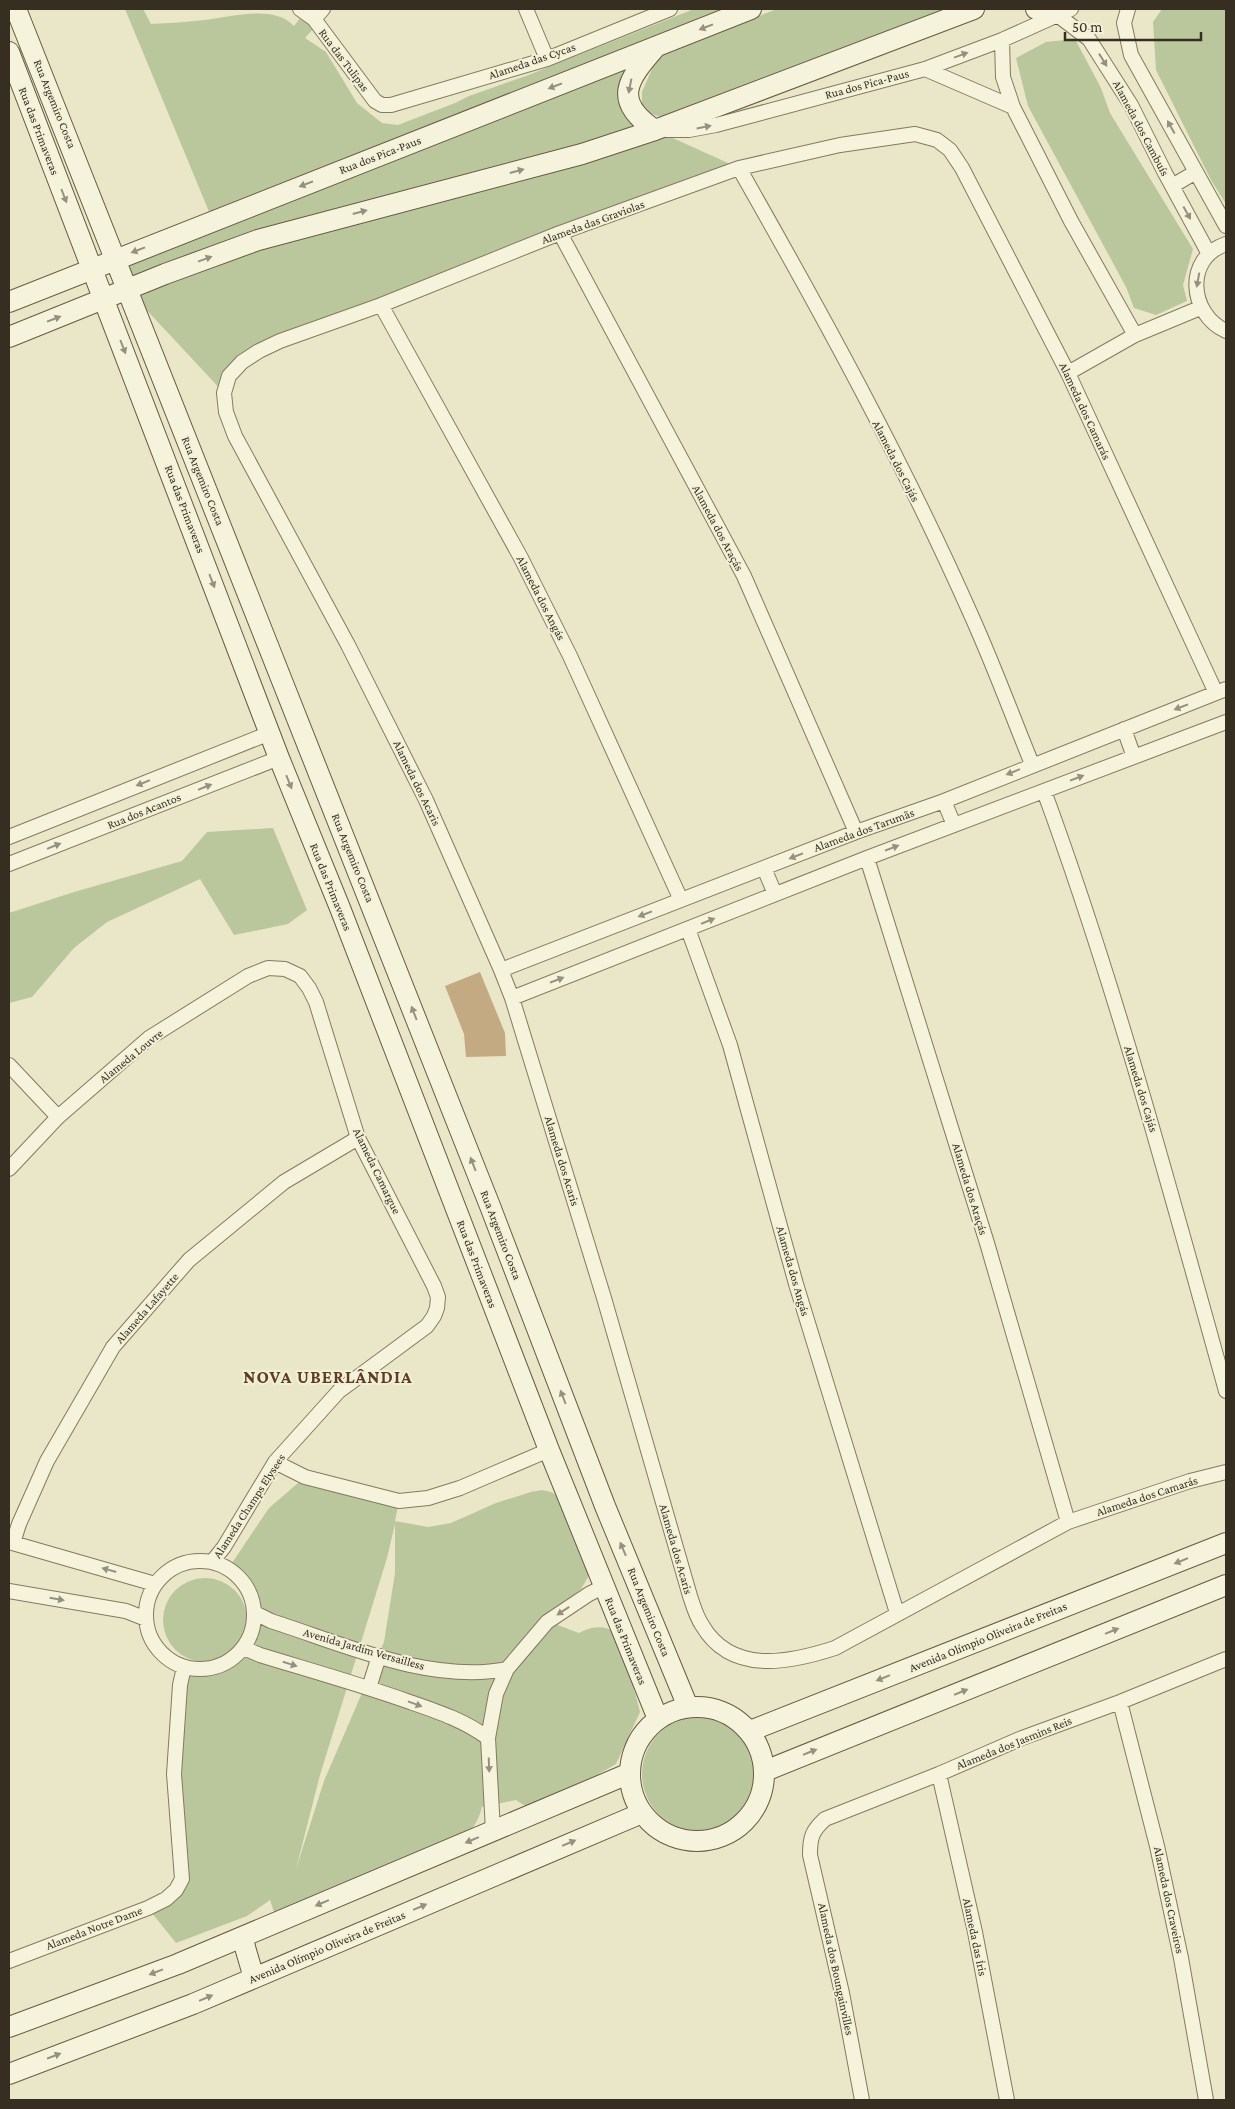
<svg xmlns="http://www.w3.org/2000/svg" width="1235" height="2109" font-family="'Crimson Pro',serif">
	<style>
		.green { fill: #bac79d; fill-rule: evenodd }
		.building { fill: #c4aa82 }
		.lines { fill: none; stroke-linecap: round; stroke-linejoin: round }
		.street-casing { stroke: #847a5f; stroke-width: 16 }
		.secondary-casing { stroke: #665b42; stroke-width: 22 }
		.street { stroke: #f5f3db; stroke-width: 14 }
		.secondary { stroke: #f5f3db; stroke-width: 20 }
		.oneway { fill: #96917e }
		.labels { text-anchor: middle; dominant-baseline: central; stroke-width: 4; stroke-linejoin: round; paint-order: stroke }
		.street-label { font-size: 12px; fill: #362f21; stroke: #f2f0d7 }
		.district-label { font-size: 18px; font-weight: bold; letter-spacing: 1px; fill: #5e3c25; stroke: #f2f0d7 }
	</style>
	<rect width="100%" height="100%" fill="#eae6c8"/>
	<!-- green -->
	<path class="green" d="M125 9H143L151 24C169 23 187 22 205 20 231 17 274 4 294 26L307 9H331L305 38 326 52 357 103 382 123 398 125 455 103 469 96 526 76 694 9H740L210 214Z
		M777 9H947L664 118 642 111V92L658 55Z
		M1162 9H1226V204L1211 180 1156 70 1153 22Z
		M1075 39 1101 88 1110 113 1193 249 1183 285 1187 301 1156 315 1134 308 1126 287 1028 106 1016 58 1046 42Z
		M656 46 628 84 655 130 739 168 242 362 224 393 127 289 115 259Z
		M273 828 307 910 288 924 234 935 200 879 107 922 74 948 32 997 9 1003V913L74 892 182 861 207 832Z
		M305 1477 399 1501 395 1521 428 1527 451 1523 496 1503 531 1492 542 1490 551 1492 560 1497 590 1574 581 1589 544 1620 579 1633C594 1625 606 1625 620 1635L640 1712 616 1764 541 1807C531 1808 524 1806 516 1800L482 1807C478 1823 471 1832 458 1841L274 1912 270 1900 247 1916 176 1943 148 1908 176 1890 174 1774 185 1662C190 1664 195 1668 199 1669 206 1670 216 1667 222 1664 247 1652 262 1623 251 1595 246 1584 237 1577 228 1569L269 1508ZM395 1524V1573L384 1642 324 1781 296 1869 320 1775 387 1558Z
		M163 1620a42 42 0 1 1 84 0a42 42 0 1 1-84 0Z
		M642 1774a57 57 0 1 1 114 0a57 57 0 1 1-114 0Z"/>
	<!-- building -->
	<path class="building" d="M480 972 505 1033 506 1056 466 1057 464 1034 445 986Z"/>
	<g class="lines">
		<!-- street casing -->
		<g class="street-casing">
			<path id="street" d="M300 9 314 19 375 101 382 105H391L547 59 670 9
				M526 9 547 59
				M1128 9 1124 23 1131 55 1226 226
				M1056 14 1089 39 1131 105 1165 173 1209 254
				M314 19 323 9
				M1002 40 1003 77 1013 107 1071 221 1135 335
				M925 69 1013 107
				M666 130H689L716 125 925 69 1002 40 1071 9
				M739 168C822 314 904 463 972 617 994 666 1012 715 1032 764
				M1172 186 1196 172
				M560 233 744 576 856 832
				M1226 244C1184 258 1189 314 1226 331
				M381 305 521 558 570 656 681 900
				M1068 373 1135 335 1200 308
				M1216 693 1068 373 962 168 950 150 937 140 915 134 840 145 739 168 560 233 381 305 280 341 259 351 242 362 229 376 224 393 226 412 235 436 348 645 426 800 501 970 512 998 604 1298 690 1596C693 1605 696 1616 702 1625 731 1675 789 1663 835 1648L1068 1522 1190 1481 1226 1472
				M1124 729 1134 757
				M1044 791C1116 987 1170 1190 1226 1391
				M944 801 954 825
				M9 837 270 733
				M867 858 987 1243 1068 1522
				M9 864 279 758
				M764 868 775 894
				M688 929 730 1045 796 1284 897 1613
				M501 970 856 832 944 801 1226 689
				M512 998 867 858 1226 722
				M9 1065 58 1117
				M9 1169 58 1117 149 1038 248 976 268 968 285 969 300 976 309 988 316 1002 358 1138 434 1286 438 1297 437 1308 434 1316 427 1326 339 1391 275 1462 224 1547 212 1562
				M275 1462 305 1477 399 1501 428 1498 460 1488 549 1450
				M9 1542 155 1584
				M13 1543 19 1524 47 1461 113 1347 189 1260 284 1182 358 1138
				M146 1615a54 54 0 1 1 108 0a54 54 0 1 1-108 0Z
				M9 1591 126 1611 146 1619
				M255 1613 271 1621C343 1644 430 1684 507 1669
				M244 1648 260 1655C309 1670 359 1684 407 1701 436 1711 464 1720 488 1738
				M369 1688 379 1656
				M1120 1702 1157 1846 1181 1958 1206 2100
				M939 1774 975 1932 1007 2100
				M493 1831 488 1738 496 1694 507 1669 547 1622 589 1594 605 1586
				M9 1961 148 1908 166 1899 176 1890 182 1879 174 1774 180 1685 184 1667
				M862 2100 842 1993 810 1855C810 1837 812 1831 825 1819L939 1774 1022 1738 1120 1702 1226 1659"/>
		</g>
		<!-- secondary casing -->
		<g class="secondary-casing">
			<path id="secondary" d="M16 9 490 1206 605 1506 688 1707
				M1036 9 1056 14
				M655 48C627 80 612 101 655 130
				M9 52 279 758 340 908 549 1450 658 1719
				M9 302 751 9
				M9 337 165 274 258 240 582 154 655 130 974 9
				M630 1774a67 67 0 1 1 134 0a67 67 0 1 1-134 0Z
				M750 1731 1226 1543
				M765 1771 1226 1585
				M242 1937 254 1978
				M9 2027 178 1964 630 1773
				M9 2074 193 2004 642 1813"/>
		</g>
		<!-- street -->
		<use href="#street" class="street"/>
		<!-- secondary -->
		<use href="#secondary" class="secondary"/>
	</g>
	<!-- one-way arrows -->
	<defs><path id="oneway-solid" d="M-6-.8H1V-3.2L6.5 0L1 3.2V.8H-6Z" transform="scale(1.25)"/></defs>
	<g class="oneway">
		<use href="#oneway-solid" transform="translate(706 27) rotate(159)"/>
		<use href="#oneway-solid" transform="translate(961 55) rotate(-20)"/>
		<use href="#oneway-solid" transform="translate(1103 60) rotate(58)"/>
		<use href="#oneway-solid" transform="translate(555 86) rotate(159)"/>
		<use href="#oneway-solid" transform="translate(630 86) rotate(101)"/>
		<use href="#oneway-solid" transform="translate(704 127) rotate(-11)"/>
		<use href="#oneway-solid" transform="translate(1171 127) rotate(-119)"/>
		<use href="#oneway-solid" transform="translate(517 171) rotate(-15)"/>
		<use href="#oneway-solid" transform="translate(306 184) rotate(159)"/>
		<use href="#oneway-solid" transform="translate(64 196) rotate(69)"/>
		<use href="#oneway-solid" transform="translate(360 212) rotate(-15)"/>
		<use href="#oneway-solid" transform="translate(1187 213) rotate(61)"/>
		<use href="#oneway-solid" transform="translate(138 250) rotate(159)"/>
		<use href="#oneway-solid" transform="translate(205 259) rotate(-20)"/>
		<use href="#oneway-solid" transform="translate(1198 280) rotate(100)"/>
		<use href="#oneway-solid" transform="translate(54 319) rotate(-21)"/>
		<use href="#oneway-solid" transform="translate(123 347) rotate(69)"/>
		<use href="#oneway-solid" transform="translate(212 581) rotate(69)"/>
		<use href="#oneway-solid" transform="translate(1181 707) rotate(159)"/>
		<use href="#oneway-solid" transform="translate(1013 772) rotate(158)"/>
		<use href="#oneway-solid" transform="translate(1077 778) rotate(-21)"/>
		<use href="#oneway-solid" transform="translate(289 782) rotate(68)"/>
		<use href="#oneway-solid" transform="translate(143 783) rotate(158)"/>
		<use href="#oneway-solid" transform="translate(205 787) rotate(-22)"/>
		<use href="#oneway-solid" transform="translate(54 846) rotate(-22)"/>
		<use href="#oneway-solid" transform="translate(892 848) rotate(-21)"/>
		<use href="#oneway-solid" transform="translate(796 856) rotate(159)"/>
		<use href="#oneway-solid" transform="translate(645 914) rotate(159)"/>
		<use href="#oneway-solid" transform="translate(708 921) rotate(-22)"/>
		<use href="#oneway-solid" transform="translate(557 980) rotate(-21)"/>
		<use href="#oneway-solid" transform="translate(414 1013) rotate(-111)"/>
		<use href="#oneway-solid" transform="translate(473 1164) rotate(-111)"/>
		<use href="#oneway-solid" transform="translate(563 1397) rotate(-111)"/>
		<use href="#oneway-solid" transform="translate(623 1549) rotate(-113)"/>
		<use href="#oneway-solid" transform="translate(1181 1561) rotate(158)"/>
		<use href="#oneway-solid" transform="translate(109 1570) rotate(-164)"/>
		<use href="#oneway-solid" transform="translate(57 1599) rotate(10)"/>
		<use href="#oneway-solid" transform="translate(563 1611) rotate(146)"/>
		<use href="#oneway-solid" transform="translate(1112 1631) rotate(-22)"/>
		<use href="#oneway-solid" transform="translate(290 1664) rotate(17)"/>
		<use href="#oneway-solid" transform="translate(883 1678) rotate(158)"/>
		<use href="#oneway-solid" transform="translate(961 1692) rotate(-22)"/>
		<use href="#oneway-solid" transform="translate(415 1704) rotate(20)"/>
		<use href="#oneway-solid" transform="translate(810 1752) rotate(-22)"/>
		<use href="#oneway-solid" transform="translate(489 1765) rotate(88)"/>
		<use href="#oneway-solid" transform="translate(472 1840) rotate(157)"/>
		<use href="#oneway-solid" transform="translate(569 1843) rotate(-23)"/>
		<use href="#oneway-solid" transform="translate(322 1903) rotate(157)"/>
		<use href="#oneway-solid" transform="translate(420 1907) rotate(-23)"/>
		<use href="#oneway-solid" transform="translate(156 1972) rotate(159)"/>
		<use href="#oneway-solid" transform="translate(206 1998) rotate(-23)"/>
		<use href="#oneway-solid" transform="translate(54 2056) rotate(-21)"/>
	</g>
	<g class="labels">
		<!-- street labels -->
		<g class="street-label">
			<text transform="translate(344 60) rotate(53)">Rua das Tulipas</text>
			<text transform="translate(532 61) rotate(-19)">Alameda das Cycas</text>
			<text transform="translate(867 84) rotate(-15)">Rua dos Pica-Paus</text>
			<text transform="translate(55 104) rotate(68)">Rua Argemiro Costa</text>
			<text transform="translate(1141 128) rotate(62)">Alameda dos Cambuís</text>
			<text transform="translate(39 131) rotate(69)">Rua das Primaveras</text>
			<text transform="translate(380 155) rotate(-21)">Rua dos Pica-Paus</text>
			<text transform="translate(593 222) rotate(-20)">Alameda das Graviolas</text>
			<text transform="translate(1085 411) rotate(65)">Alameda dos Camarás</text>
			<text transform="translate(896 461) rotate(63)">Alameda dos Cajás</text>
			<text transform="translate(203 481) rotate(68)">Rua Argemiro Costa</text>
			<text transform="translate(185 509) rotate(69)">Rua das Primaveras</text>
			<text transform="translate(718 528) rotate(62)">Alameda dos Araçás</text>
			<text transform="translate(541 598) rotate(63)">Alameda dos Angás</text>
			<text transform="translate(417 783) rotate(64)">Alameda dos Acaris</text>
			<text transform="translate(144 811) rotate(-22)">Rua dos Acantos</text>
			<text transform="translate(864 830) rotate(-20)">Alameda dos Tarumãs</text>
			<text transform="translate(353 858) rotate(68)">Rua Argemiro Costa</text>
			<text transform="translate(331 887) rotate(68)">Rua das Primaveras</text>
			<text transform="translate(131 1056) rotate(-39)">Alameda Louvre</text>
			<text transform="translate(1141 1089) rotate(73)">Alameda dos Cajás</text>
			<text transform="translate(562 1161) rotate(73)">Alameda dos Acaris</text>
			<text transform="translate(377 1171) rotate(64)">Alameda Camargue</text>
			<text transform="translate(970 1189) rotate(73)">Alameda dos Araçás</text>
			<text transform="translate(501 1235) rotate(69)">Rua Argemiro Costa</text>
			<text transform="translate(477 1264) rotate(69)">Rua das Primaveras</text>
			<text transform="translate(793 1271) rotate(74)">Alameda dos Angás</text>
			<text transform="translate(147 1308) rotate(-49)">Alameda Lafayette</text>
			<text transform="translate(1147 1496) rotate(-18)">Alameda dos Camarás</text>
			<text transform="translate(249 1506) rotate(-57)">Alameda Champs Elysees</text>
			<text transform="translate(676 1549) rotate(74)">Alameda dos Acaris</text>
			<text transform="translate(649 1612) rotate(68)">Rua Argemiro Costa</text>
			<text transform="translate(988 1637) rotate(-22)">Avenida Olímpio Oliveira de Freitas</text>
			<text transform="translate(626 1641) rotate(68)">Rua das Primaveras</text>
			<text transform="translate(364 1649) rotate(16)">Avenida Jardim Versailless</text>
			<text transform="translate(1014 1743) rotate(-22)">Alameda dos Jasmins Reis</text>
			<text transform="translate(1169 1900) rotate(78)">Alameda dos Craveiros</text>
			<text transform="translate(94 1928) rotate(-21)">Alameda Notre Dame</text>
			<text transform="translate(975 1937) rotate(78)">Alameda das Íris</text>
			<text transform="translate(327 1947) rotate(-23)">Avenida Olímpio Oliveira de Freitas</text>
			<text transform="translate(836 1969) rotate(78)">Alameda dos Boungainvilles</text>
		</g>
		<!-- district labels -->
		<g class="district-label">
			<text x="328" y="1377">NOVA UBERLÂNDIA</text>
		</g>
	</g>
	<!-- border -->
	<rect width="1235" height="2109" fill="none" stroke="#362f21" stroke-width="20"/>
	<!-- scale -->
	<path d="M1065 32v8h136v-8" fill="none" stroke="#362f21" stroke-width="2.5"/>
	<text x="1072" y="32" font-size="15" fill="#362f21" stroke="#f2f0d7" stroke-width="4" paint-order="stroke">50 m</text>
</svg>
